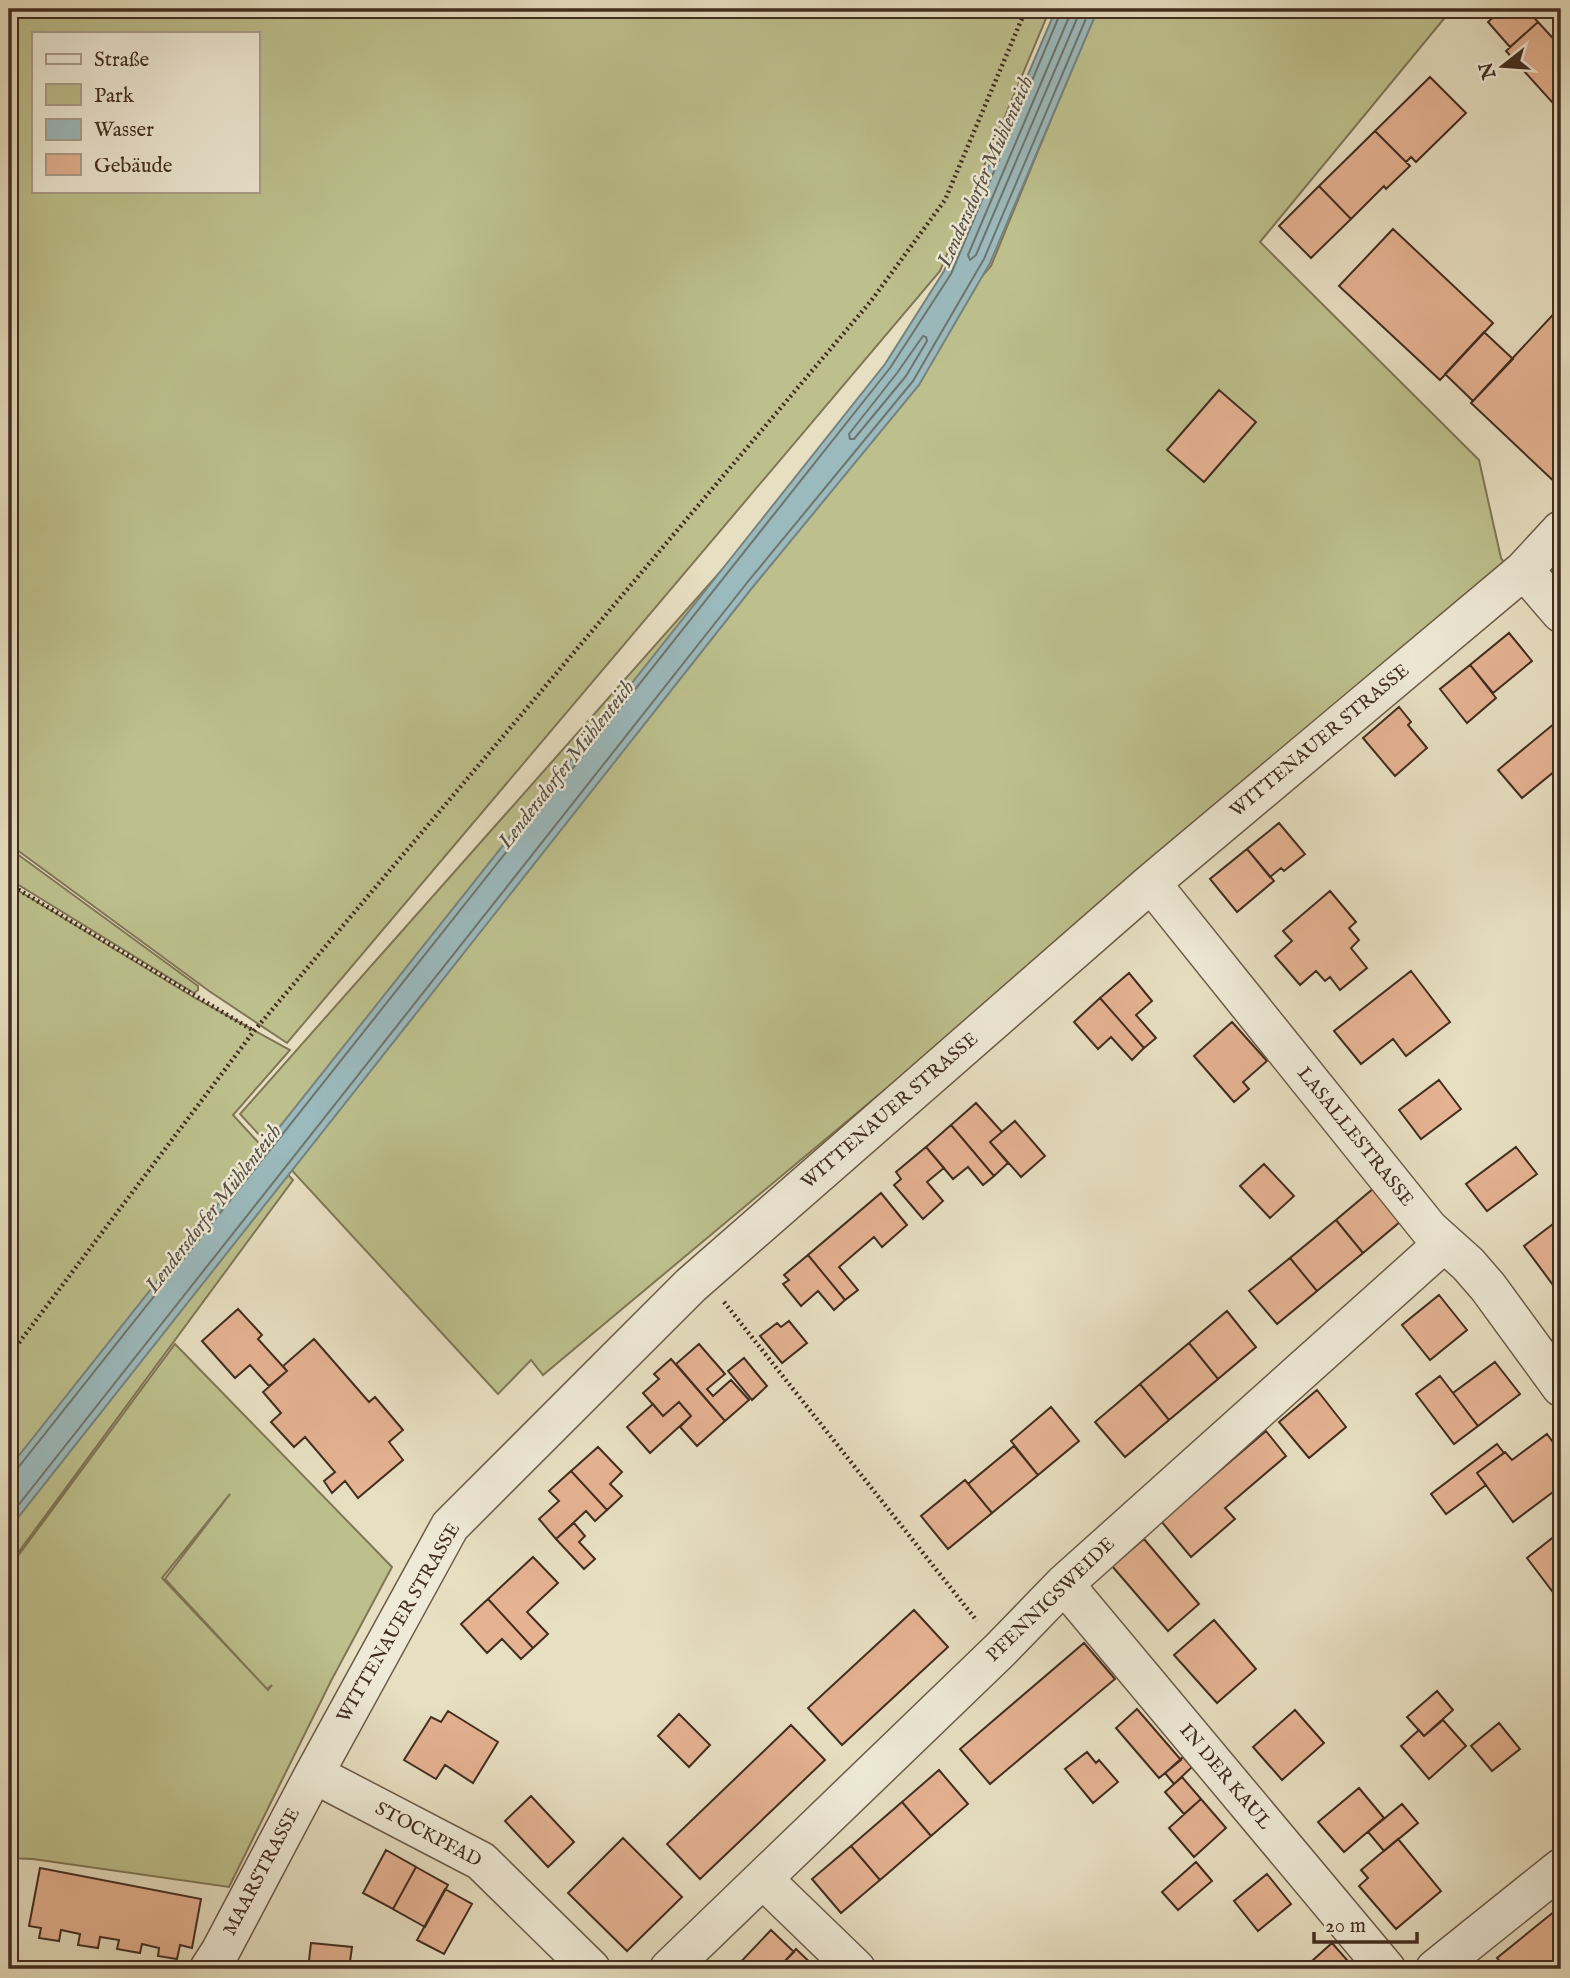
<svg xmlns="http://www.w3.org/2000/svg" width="1570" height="1978" font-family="'IM FELL English',serif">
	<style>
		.green { fill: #bdc08d; stroke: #807656; stroke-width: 2; fill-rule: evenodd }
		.water { fill: #9bbabd; stroke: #77827e; stroke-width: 2 }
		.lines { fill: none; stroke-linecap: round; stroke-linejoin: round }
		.shore { stroke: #6e746e; stroke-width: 2 }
		.building { fill: #e5b292; stroke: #422d20; stroke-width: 2 }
		.minor-casing { stroke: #6b5a48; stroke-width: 41 }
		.path { stroke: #422d20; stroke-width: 4.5; stroke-dasharray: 2 3.5; stroke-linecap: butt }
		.minor { stroke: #efead7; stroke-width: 38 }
		.labels { text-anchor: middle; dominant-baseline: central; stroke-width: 5; stroke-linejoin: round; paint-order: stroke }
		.street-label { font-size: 19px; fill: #422d20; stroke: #efead7 }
		.water-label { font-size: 21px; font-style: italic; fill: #585047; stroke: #efead7 }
	</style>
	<rect width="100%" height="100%" fill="#e7dfc1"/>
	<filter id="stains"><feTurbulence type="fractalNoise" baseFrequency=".00286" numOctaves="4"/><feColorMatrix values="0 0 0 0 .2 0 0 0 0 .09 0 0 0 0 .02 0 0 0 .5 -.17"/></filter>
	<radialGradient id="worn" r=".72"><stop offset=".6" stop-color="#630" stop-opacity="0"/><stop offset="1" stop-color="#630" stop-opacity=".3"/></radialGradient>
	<!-- green -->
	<path class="green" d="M9 9H1050L940 271 287 1043 209 991 9 844ZM33 33H257V191H33Z
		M1096 9H1452L1260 242 1479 460 1501 558 1511 572 1136 880 543 1375 531 1360 498 1394 240 1114 991 266Z
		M9 848 198 986V990L194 993 9 879Z
		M9 885 195 998 290 1050 233 1115 293 1180 9 1565Z
		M175 1344 392 1567 331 1681 229 1887 33 1859 9 1858V1568ZM230 1494 165 1579 267 1689 272 1685 268 1690 162 1578Z"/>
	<!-- water -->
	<path class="water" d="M1056 9H1098L990 263 919 385 752 588 9 1529V1468L885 364 944 271Z"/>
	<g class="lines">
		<!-- shore -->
		<path class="shore" d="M1070 9 1069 17 968 255 970 260 976 255 1081 9
			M923 336 926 337 927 341 906 376 854 439H850L849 434 897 373Z
			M9 1472 17 1469 890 368 951 274 1062 9
			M9 1517 746 584 913 381 984 259 1090 9"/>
	</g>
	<!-- building -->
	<path class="building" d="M1502 9H1526L1538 22 1510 47 1488 22Z
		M1538 22 1561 47V112L1506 51Z
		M1430 77 1466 113 1416 162 1411 157 1406 162 1375 131Z
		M1375 131 1410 166 1386 189 1384 186 1351 219 1319 186Z
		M1319 186 1351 219 1311 258 1279 226Z
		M1393 229 1493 323 1440 380 1339 286Z
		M1561 306V488L1471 403Z
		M1484 332 1513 359 1473 401 1445 374Z
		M1219 390 1256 422 1204 482 1167 450Z
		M1509 633 1532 661 1493 693 1470 665Z
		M1470 665 1496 698 1467 723 1440 689Z
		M1399 707 1411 722 1408 725 1427 748 1395 776 1363 738Z
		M1561 718V766L1522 798 1498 770Z
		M1279 823 1305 854 1284 871 1281 868 1270 877 1247 849Z
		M1247 849 1274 881 1237 912 1210 879Z
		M1330 891 1356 922 1349 928 1359 940 1351 948 1367 968 1340 990 1330 977 1325 981 1316 971 1300 985 1275 956 1292 941 1283 931Z
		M1411 971 1450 1022 1406 1056 1393 1039 1361 1064 1334 1031Z
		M1129 973 1152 1001 1136 1015 1156 1038 1144 1048 1100 998Z
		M1100 998 1144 1048 1132 1060 1111 1037 1098 1049 1074 1022Z
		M1232 1022 1267 1061 1243 1082 1249 1089 1234 1102 1194 1056Z
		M1439 1080 1461 1109 1421 1139 1399 1110Z
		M976 1103 1002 1132 990 1142 1008 1163 994 1176 951 1125Z
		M1015 1121 1045 1156 1021 1177 990 1142Z
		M951 1125 994 1176 983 1185 968 1167 953 1179 926 1147Z
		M926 1147 944 1168 927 1182 943 1201 923 1219 894 1185 901 1179 896 1172Z
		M1516 1147 1537 1174 1487 1211 1466 1184Z
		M1264 1164 1294 1196 1270 1218 1240 1186Z
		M1374 1188 1401 1221 1363 1253 1336 1220Z
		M881 1193 907 1225 882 1247 874 1237 839 1267 858 1290 845 1300 808 1255Z
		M1561 1218V1279L1553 1285 1524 1246Z
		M1336 1220 1363 1253 1317 1291 1290 1258Z
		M808 1255 845 1300 834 1310 818 1291 801 1306 783 1284 789 1280 784 1275Z
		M1290 1258 1317 1291 1277 1324 1249 1291Z
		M1439 1295 1467 1330 1430 1360 1402 1325Z
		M238 1309 262 1335 258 1339 287 1371 269 1386 250 1365 235 1378 202 1341Z
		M1227 1311 1256 1347 1218 1379 1189 1343Z
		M789 1321 807 1343 782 1363 760 1336 777 1323 781 1327Z
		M314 1339 369 1402 375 1397 403 1430 389 1442 403 1460 358 1498 345 1481 332 1493 324 1481 335 1472 305 1437 294 1447 271 1422 281 1413 263 1392 287 1371 283 1366Z
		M1189 1343 1218 1379 1169 1420 1140 1384Z
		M699 1344 725 1374 707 1389 713 1396 731 1380 749 1400 725 1421 676 1364Z
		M744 1358 767 1386 752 1400 728 1371Z
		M671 1359 725 1421 697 1446 680 1427 691 1416 679 1402 663 1416 643 1393 659 1379 654 1374Z
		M1495 1362 1520 1394 1478 1426 1453 1393Z
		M1440 1376 1478 1426 1454 1444 1416 1394Z
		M1140 1384 1169 1420 1125 1457 1095 1422Z
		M1317 1390 1346 1427 1309 1458 1279 1422Z
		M679 1402 691 1416 650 1453 627 1427 653 1404 663 1416Z
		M1051 1407 1079 1441 1038 1475 1011 1441Z
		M1266 1431 1286 1456 1225 1508 1235 1519 1191 1557 1161 1521Z
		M1547 1434 1561 1453V1486L1513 1522 1477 1473 1505 1452 1512 1460Z
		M1497 1444 1504 1453 1477 1473 1486 1485 1446 1514 1431 1494Z
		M1014 1446 1038 1475 992 1513 968 1484Z
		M598 1447 622 1472 610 1484 622 1496 607 1510 571 1471Z
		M571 1471 607 1510 595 1521 586 1511 556 1539 539 1519 559 1501 549 1491Z
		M965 1480 992 1513 948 1549 921 1516Z
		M574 1523 585 1536 579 1542 595 1559 584 1569 556 1539Z
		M1561 1531V1591L1555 1595 1527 1558Z
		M1144 1539 1199 1604 1168 1631 1112 1566Z
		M533 1557 558 1583 527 1612 548 1634 533 1648 488 1599Z
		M488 1599 533 1648 521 1659 502 1639 487 1653 461 1624Z
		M914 1610 948 1647 842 1745 808 1708Z
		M1214 1620 1256 1669 1217 1703 1174 1655Z
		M1084 1643 1115 1679 990 1784 960 1749Z
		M1437 1691 1453 1710 1424 1736 1407 1717Z
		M1137 1709 1181 1760 1159 1778 1116 1728Z
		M1295 1710 1324 1743 1282 1780 1253 1747Z
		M448 1711 498 1742 473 1783 445 1765 436 1779 404 1760 431 1717 441 1722Z
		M679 1714 710 1745 689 1767 658 1736Z
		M1443 1720 1466 1746 1429 1779 1401 1746 1419 1730 1424 1736Z
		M1499 1723 1520 1749 1492 1771 1471 1746Z
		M791 1725 825 1760 700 1879 667 1844Z
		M1087 1752 1096 1763 1099 1760 1118 1782 1093 1803 1065 1769Z
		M1183 1757 1192 1767 1174 1784 1165 1773Z
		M939 1770 968 1804 931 1836 902 1802Z
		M1182 1777 1201 1799 1184 1814 1165 1792Z
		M1359 1788 1384 1818 1344 1852 1318 1822Z
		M531 1796 574 1842 548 1867 505 1821Z
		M1201 1799 1226 1828 1194 1857 1169 1828Z
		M902 1802 931 1836 880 1880 851 1846Z
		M1402 1804 1418 1823 1384 1851 1368 1832Z
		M623 1838 682 1897 627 1951 568 1893Z
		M1398 1839 1441 1891 1396 1929 1359 1886 1368 1878 1361 1870Z
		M851 1846 880 1880 841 1913 812 1879Z
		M386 1850 416 1867 393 1909 363 1893Z
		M1196 1862 1212 1881 1178 1910 1162 1892Z
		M416 1867 448 1885 425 1927 393 1909Z
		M40 1868 201 1899 192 1948 180 1945 177 1959 158 1956 159 1948 142 1944 140 1953 117 1949 119 1940 100 1937 98 1948 78 1945 80 1934 61 1930 59 1941 39 1938 41 1928 29 1926Z
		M1267 1874 1291 1904 1258 1931 1234 1901Z
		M445 1889 472 1904 444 1954 417 1940Z
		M1561 1906V1959L1549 1969H1506L1497 1958Z
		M771 1930 794 1952 785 1961 795 1969H734Z
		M311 1943 352 1947 349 1969H308Z
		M1332 1943 1355 1969H1303Z
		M796 1949 817 1969H795L785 1961Z
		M489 1962 543 1969H488Z"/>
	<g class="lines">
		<!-- minor casing -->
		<g class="minor-casing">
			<path id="minor" d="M1524 570 1561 613
				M1151 883 1429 1229 1468 1264 1488 1287 1561 1387
				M1064 1584 1386 1969
				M314 1774 481 1861 591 1969
				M764 1880 856 1969
				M209 1969 220 1952 314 1774 450 1526 691 1285 1151 883 1524 570 1561 530
				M669 1969 1000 1650 1064 1584 1444 1243
				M1435 1969 1561 1868"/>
		</g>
		<!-- path -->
		<path class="path" d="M9 884 254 1031
			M724 1302 977 1621
			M9 1356 254 1031 871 301 945 200 1026 9"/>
		<!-- minor -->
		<use href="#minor" class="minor"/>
	</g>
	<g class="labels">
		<!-- street labels -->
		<g class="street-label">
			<text transform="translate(1320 741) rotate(-40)">WITTENAUER STRASSE</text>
			<text transform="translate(890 1111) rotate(-41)">WITTENAUER STRASSE</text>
			<text transform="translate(1355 1137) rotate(51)">LASALLESTRASSE</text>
			<text transform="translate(1051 1600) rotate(-44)">PFENNIGSWEIDE</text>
			<text transform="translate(399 1623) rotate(-60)">WITTENAUER STRASSE</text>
			<text transform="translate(1225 1777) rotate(50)">IN DER KAUL</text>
			<text transform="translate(428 1835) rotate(28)">STOCKPFAD</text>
			<text transform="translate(262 1872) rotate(-62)">MAARSTRASSE</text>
		</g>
		<!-- water labels -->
		<g class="water-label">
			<text transform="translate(986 172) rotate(-66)">Lendersdorfer Mühlenteich</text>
			<text transform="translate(567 765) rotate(-52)">Lendersdorfer Mühlenteich</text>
			<text transform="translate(214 1209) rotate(-52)">Lendersdorfer Mühlenteich</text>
		</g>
	</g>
	<!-- margin -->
	<rect width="1570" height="1978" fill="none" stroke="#e7dfc1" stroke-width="35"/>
	<rect x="10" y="10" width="1549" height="1957" fill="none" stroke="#422d20" stroke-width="3.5"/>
	<rect x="18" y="18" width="1535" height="1943" fill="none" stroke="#422d20" stroke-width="2"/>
	<!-- legend -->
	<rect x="32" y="32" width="228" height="161" fill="#efead7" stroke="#aa9e8e" stroke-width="2"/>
	<rect x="46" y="54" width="35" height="10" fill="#efead7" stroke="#aa9e8e" stroke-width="2"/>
	<text x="94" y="66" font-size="21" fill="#422d20">Straße</text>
	<rect x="46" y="84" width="35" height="21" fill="#bdc08d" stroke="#aa9e8e" stroke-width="2"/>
	<text x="94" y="102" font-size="21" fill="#422d20">Park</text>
	<rect x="46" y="119" width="35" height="21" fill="#9bbabd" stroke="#aa9e8e" stroke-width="2"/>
	<text x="94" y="136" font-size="21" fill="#422d20">Wasser</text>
	<rect x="46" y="154" width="35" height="21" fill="#e5b292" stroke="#aa9e8e" stroke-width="2"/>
	<text x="94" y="172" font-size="21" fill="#422d20">Gebäude</text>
	<!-- north arrow -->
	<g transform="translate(1503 66) rotate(253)" stroke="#efead7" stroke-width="5" paint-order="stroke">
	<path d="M0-5L12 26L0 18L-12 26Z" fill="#422d20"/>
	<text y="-10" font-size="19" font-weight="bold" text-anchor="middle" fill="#422d20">N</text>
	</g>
	<!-- scale -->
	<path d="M1314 1932v10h103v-10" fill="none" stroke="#422d20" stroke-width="3.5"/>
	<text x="1325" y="1932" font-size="21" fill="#422d20" stroke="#efead7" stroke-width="5" paint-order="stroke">20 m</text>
	<rect width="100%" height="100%" filter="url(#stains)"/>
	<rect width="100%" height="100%" fill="url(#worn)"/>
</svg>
